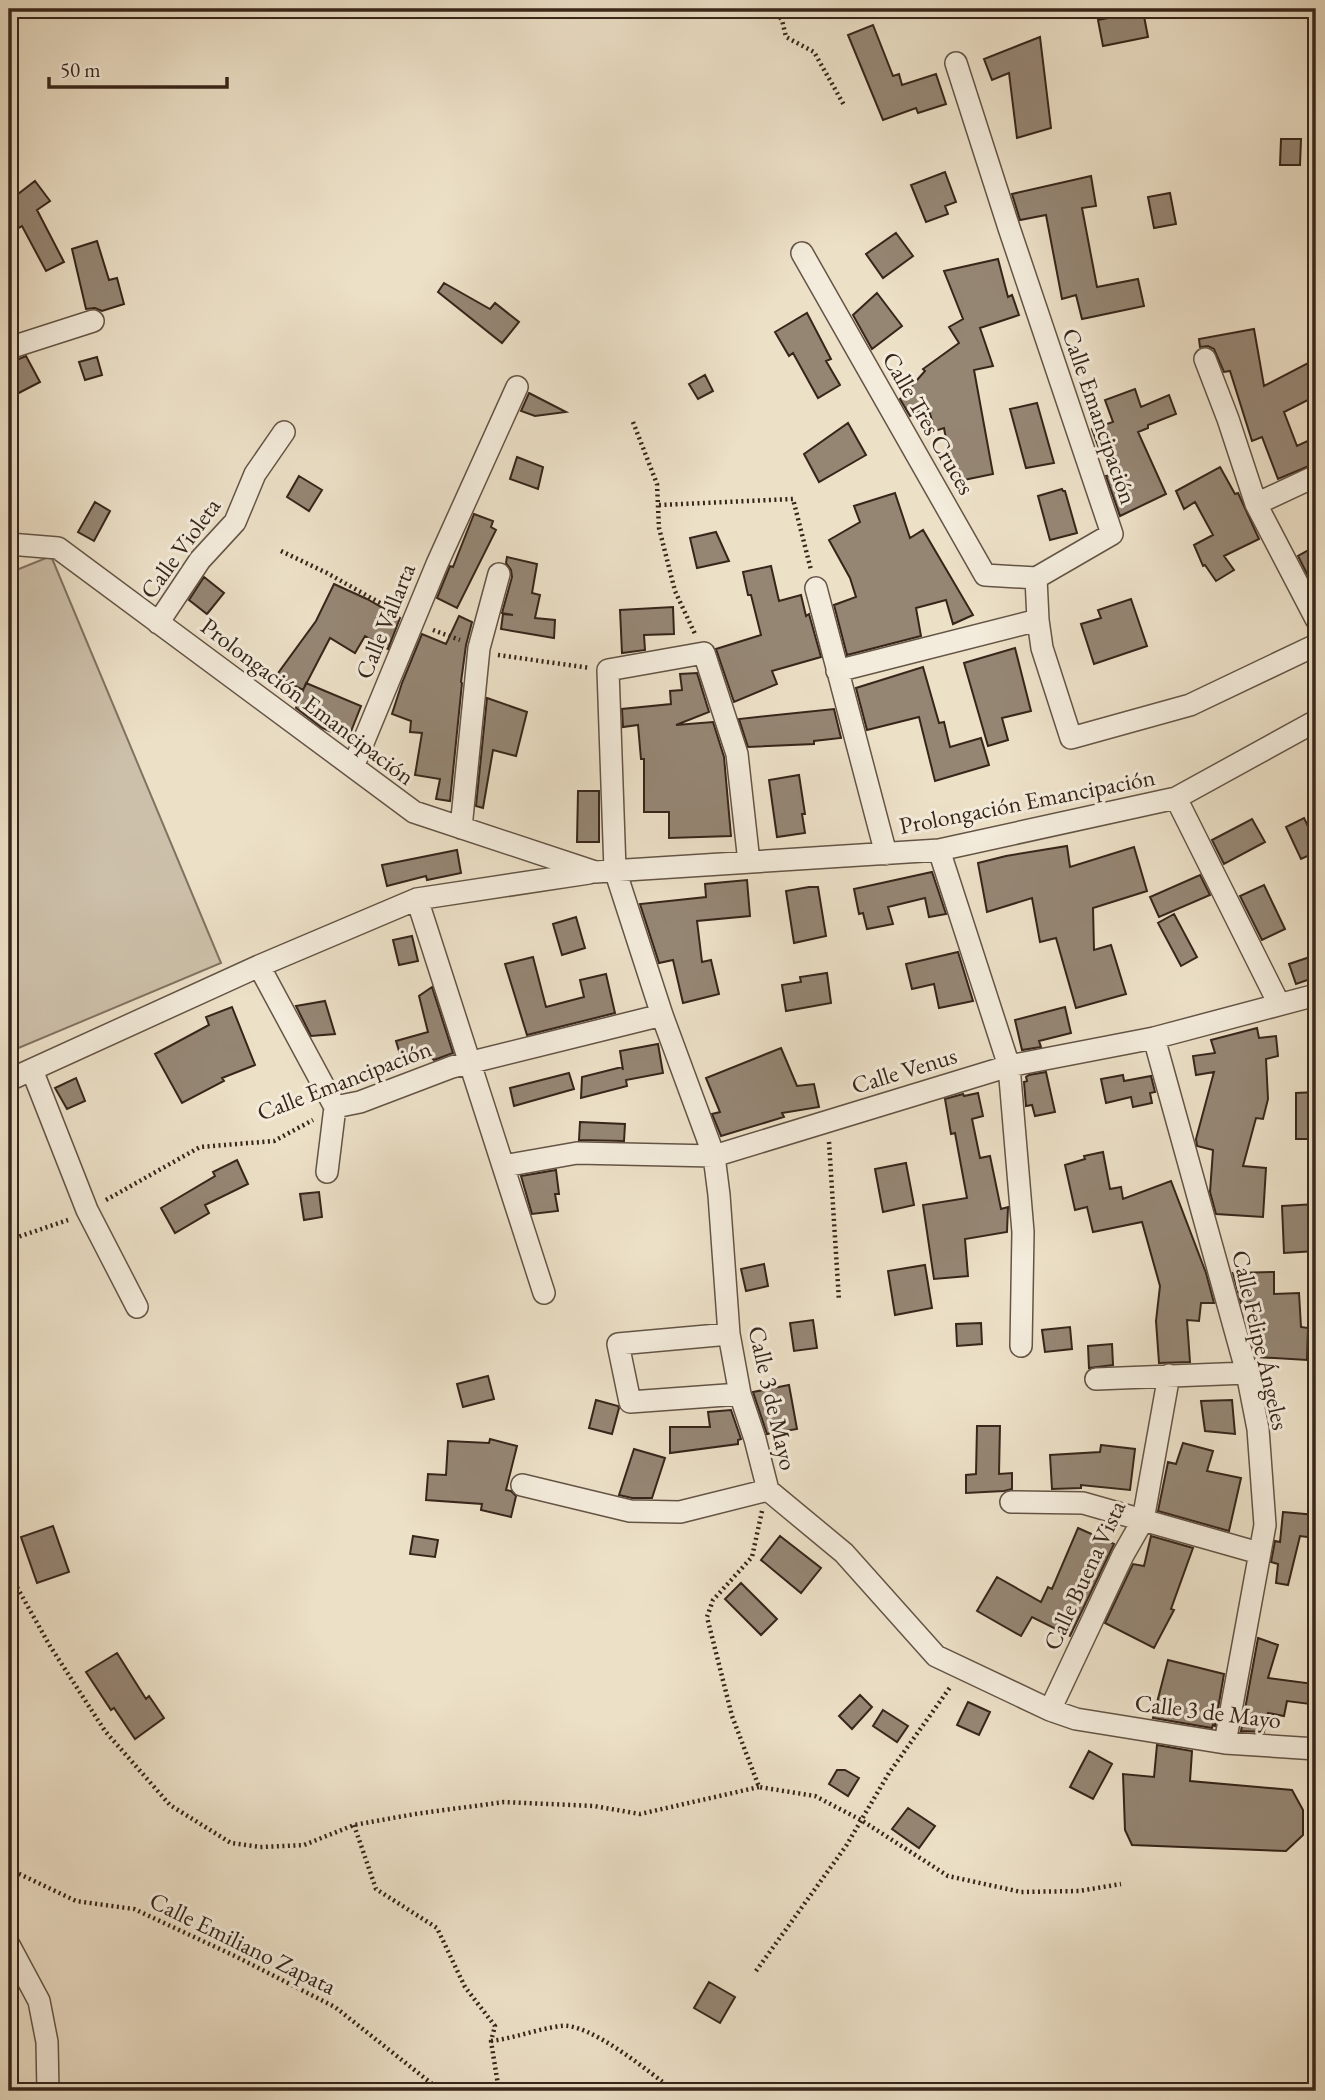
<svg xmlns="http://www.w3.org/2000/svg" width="1325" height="2100" font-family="'EB Garamond',serif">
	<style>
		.green { fill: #cdc0aa; stroke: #827262; stroke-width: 2 }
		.building { fill: #958674; stroke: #37251a; stroke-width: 2 }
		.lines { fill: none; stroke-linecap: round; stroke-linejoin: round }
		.minor-casing { stroke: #645445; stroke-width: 24 }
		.path { stroke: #37251a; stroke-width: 4.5; stroke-dasharray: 2 3.5; stroke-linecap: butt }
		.minor { stroke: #f3ebdb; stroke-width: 21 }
		.labels { text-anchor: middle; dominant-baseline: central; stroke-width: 6; stroke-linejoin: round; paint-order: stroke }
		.street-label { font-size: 24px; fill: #37251a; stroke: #f3ebdb }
	</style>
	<rect width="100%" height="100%" fill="#ece0c7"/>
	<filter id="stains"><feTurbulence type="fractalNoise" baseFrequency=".00286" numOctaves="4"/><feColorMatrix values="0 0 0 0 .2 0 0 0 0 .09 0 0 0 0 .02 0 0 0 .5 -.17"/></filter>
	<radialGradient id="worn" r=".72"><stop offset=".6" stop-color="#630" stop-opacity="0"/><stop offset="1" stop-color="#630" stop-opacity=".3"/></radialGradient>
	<!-- green -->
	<path class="green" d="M51 556 221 963 9 1052V573Z"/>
	<!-- building -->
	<path class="building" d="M1143 11 1148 37 1103 46 1098 20Z
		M873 25 893 76 899 74 902 85 936 74 946 104 918 113 916 108 883 120 848 35Z
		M1040 37 1051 128 1017 138 1009 73 992 80 984 59Z
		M1281 139H1301L1300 165H1280Z
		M945 172 956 202 945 206 948 214 926 222 911 185Z
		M1091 176 1096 206 1082 208 1097 287 1138 279 1144 306 1082 319 1076 295 1062 299 1046 215 1020 220 1012 194Z
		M35 181 50 201 37 210 64 262 46 271 22 226 9 233V201Z
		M1170 193 1176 224 1154 228 1148 197Z
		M896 233 913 256 883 278 866 254Z
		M97 241 109 280 117 278 124 304 102 311 95 308 86 309 72 249Z
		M998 259 1008 297 1012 295 1019 315 980 328 993 366 974 370 993 474 954 482 944 428 935 431 928 407 910 416 900 399 925 371 923 369 959 343 949 327 963 319 944 271Z
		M444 283 490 309 495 303 519 322 502 343 438 292Z
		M877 293 902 326 872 349 853 315Z
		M807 313 831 359 826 361 840 385 818 398 793 353 789 356 775 332Z
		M1254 329 1264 386 1310 362 1316 374V396L1284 412 1297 446 1316 437V463L1278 479 1262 437 1252 441 1230 371 1224 372 1214 349 1208 346 1200 347 1199 339Z
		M26 356 40 382 9 398V363Z
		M97 357 102 375 85 380 79 362Z
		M705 375 713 391 698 399 689 384Z
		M1135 389 1141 407 1169 395 1176 414 1148 425V428L1138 432 1166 494 1120 516 1106 476 1110 475 1104 453 1101 454 1092 429 1113 422 1105 400Z
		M529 393 566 412 535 416 521 411Z
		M1037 403 1054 463 1026 468 1010 409Z
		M848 423 866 455 819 482 804 454Z
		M517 457 543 467 538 489 510 479Z
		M1220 467 1235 494 1238 493 1259 539 1224 556 1234 570 1216 581 1205 565 1203 566 1194 545 1213 535 1195 502 1184 509 1176 491Z
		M299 476 322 490 309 511 287 497Z
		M1062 489 1063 491H1065L1077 533 1050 540 1038 496Z
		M895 493 910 538 923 530 973 615 953 624 946 600 916 608 921 636 847 655 834 605 856 597 850 578 829 540 860 522 854 506Z
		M95 502 110 511 94 541 78 532Z
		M474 514 493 521 491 527 496 530 457 608 437 598 450 566 453 567Z
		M716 532 729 561 697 568 690 538Z
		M1316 546V572L1308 576 1298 556Z
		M507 557 537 564 532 593 540 595 535 618 555 620 554 638 501 629 503 614 513 615 502 613 512 577 511 570 506 563Z
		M771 566 779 601 801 595 806 616 809 614 821 657 772 671 777 684 734 702 716 649 761 635 751 595H748L743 572Z
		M204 577 224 593 207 614 189 600Z
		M334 584 367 599 400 618 388 649 365 636 355 653 330 638 303 690 276 676 316 621Z
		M1131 599 1147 646 1094 664 1081 624 1101 618 1098 610Z
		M673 607 674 634 644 635 645 650 622 653 620 610Z
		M459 616 472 622 466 645 461 682 462 683 450 801 436 799 440 779 415 775 422 733 410 732 411 721 392 714 402 683 422 634 446 644Z
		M1015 648 1031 711 1002 718 1008 740 988 746 964 663Z
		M923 667 939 723 944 722 950 747 981 738 989 765 935 781 919 717 867 730 856 688Z
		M697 673 709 712 676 725 713 722 724 757 731 836 669 838V812H644V759H641L638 725 623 727 622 709 671 704 670 691 682 690 680 674Z
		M306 683 361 706 348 739 322 728 296 708Z
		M487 698 527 712 516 756 493 750 483 808 476 806Z
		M834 709 841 738 814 741V744L748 747 739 719Z
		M799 775 805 814H802L805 833 777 837 769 780Z
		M578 791H599V842H577Z
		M1304 818 1316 843V852L1301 859 1286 827Z
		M1252 819 1265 842 1224 864 1212 840Z
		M1067 846 1070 867 1134 847 1147 891 1093 908 1094 950 1111 945 1126 994 1076 1008 1056 938 1040 942 1032 898 987 912 978 863 1006 856Z
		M457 850 461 873 427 880 426 876 387 886 382 865Z
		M932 872 946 914 929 917 925 898 888 907 893 924 867 929 863 913 859 914 854 889Z
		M1200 875 1210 895 1159 917 1150 897Z
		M747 880 750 916 697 921 702 962 711 960 719 994 683 1003 673 960 659 963 640 904 706 897 705 884Z
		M1264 885 1285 929 1262 940 1240 896Z
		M809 887H818L826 936 794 943 786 891Z
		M1174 914 1197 957 1181 966 1158 923Z
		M576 917 585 948 562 955 553 924Z
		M412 936 418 961 399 965 393 940Z
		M958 952 973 1001 939 1008 934 984 912 989 906 964Z
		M1316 955V977L1296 984 1289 964Z
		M533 957 546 1007 584 997 580 980 606 974 615 1013 527 1035 505 964Z
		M827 973 831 1003 786 1011 782 985 801 982 800 977Z
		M432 987 453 1053 434 1060 427 1053 402 1061 396 1041 428 1032 419 996Z
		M325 1001 335 1034 311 1036 296 1006Z
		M232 1007 255 1065 222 1078 224 1081 182 1103 155 1054 209 1025 206 1017Z
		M1065 1007 1071 1033 1039 1041 1041 1047 1022 1050 1015 1020Z
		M1257 1028 1259 1038 1276 1036 1278 1056 1266 1059 1268 1099 1263 1119 1256 1118 1243 1166 1266 1168 1263 1217 1216 1214 1210 1192 1213 1150 1197 1146 1196 1139 1214 1072 1196 1075 1193 1056 1215 1053 1211 1040Z
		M658 1044 663 1073 626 1080 627 1086 581 1098 582 1077 622 1067 623 1070 620 1051Z
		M781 1048 797 1086 814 1084 819 1107 782 1113 784 1117 721 1136 712 1114 720 1112 706 1078Z
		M1046 1072 1055 1112 1035 1116 1032 1105 1026 1106 1024 1082 1027 1081 1026 1077 1029 1075Z
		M569 1073 574 1089 514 1106 510 1088Z
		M1123 1075 1124 1081 1151 1076 1155 1092 1150 1093 1152 1103 1133 1107 1131 1097 1106 1103 1101 1079Z
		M76 1078 85 1101 67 1109 55 1088Z
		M1316 1092V1139H1296V1093Z
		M978 1093 983 1116 972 1119 980 1158 990 1156 1001 1209 1008 1207 1007 1232 965 1239 968 1276 934 1279 923 1205 967 1198 955 1133 951 1134 945 1099 963 1094 964 1096Z
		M580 1122 625 1124 624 1141 579 1140Z
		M1103 1152 1110 1189 1121 1187 1123 1199 1171 1181 1206 1273 1214 1303H1201L1199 1321 1187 1320 1190 1362 1159 1363 1156 1321 1160 1286 1142 1222 1093 1232 1087 1207 1075 1210 1065 1165 1085 1159 1084 1156Z
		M237 1160 248 1184 205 1205 209 1213 175 1233 161 1208 215 1176 213 1172Z
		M906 1163 914 1205 883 1212 875 1169Z
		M556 1170 559 1194H555L558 1211 532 1214 521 1176Z
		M319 1192 322 1217 304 1220 300 1194Z
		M1316 1204V1251L1284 1253 1282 1206Z
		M764 1264 768 1286 746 1291 741 1269Z
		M925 1265 932 1308 895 1315 888 1271Z
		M1274 1272V1294L1299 1293 1301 1327 1308 1328 1307 1360 1256 1357 1252 1342 1254 1302 1241 1303 1233 1273Z
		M813 1320 817 1348 794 1351 790 1323Z
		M981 1323 982 1344 957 1346 956 1324Z
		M1070 1327 1072 1349 1045 1352 1042 1330Z
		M1112 1344 1113 1365 1089 1368 1088 1346Z
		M488 1376 494 1399 463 1407 457 1384Z
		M789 1385 797 1429 767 1434 753 1392Z
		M596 1400 618 1406 619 1408 612 1434 589 1428Z
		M1232 1400 1235 1434 1205 1431 1201 1401Z
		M731 1410 741 1439 738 1440V1444L670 1453V1427H710L708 1412Z
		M977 1426H1000L999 1474 1012 1473V1489L1004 1491 966 1493V1475L976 1474Z
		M490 1439 517 1446 506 1490 511 1491 516 1496 511 1517 481 1510 482 1504 426 1500 428 1474 446 1475 448 1441 489 1443Z
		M1183 1443 1213 1451 1207 1471 1241 1478 1229 1531 1158 1511 1168 1462 1176 1464Z
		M1101 1445 1135 1449 1130 1490 1081 1485V1488L1052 1489 1050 1455 1100 1452Z
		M634 1449 665 1458 652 1498H632L619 1495Z
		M1283 1512 1316 1515V1538L1300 1536 1288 1585 1276 1583 1278 1564 1271 1562 1275 1541 1280 1542Z
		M53 1526 69 1572 37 1583 21 1537Z
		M1078 1528 1114 1544 1070 1636 1032 1617 1021 1636 977 1611 997 1577 1041 1602 1048 1587 1052 1589Z
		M413 1536 438 1540 435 1557 410 1554Z
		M780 1536 821 1568 801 1593 761 1560Z
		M1151 1536 1193 1548 1171 1609 1174 1610 1154 1648 1105 1623 1133 1564 1144 1566Z
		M741 1583 777 1619 761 1635 725 1599Z
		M1258 1638 1278 1645 1268 1678 1314 1684 1310 1704 1287 1701 1284 1716 1268 1713 1264 1732 1241 1731Z
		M117 1653 146 1699 149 1696 164 1718 135 1739 114 1708 111 1710 86 1672Z
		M1168 1660 1224 1674 1215 1726 1213 1725 1212 1728 1153 1718Z
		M860 1695 872 1707 852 1729 839 1716Z
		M968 1702 990 1712 979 1735 957 1725Z
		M883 1710 908 1726 897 1742 873 1726Z
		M1157 1745 1192 1751 1190 1781 1292 1790 1303 1810V1835L1286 1851 1132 1845 1125 1830 1123 1774 1154 1777Z
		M1089 1751 1112 1764 1093 1799 1070 1787Z
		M837 1770H845L859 1778 848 1796 829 1784Z
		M908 1808 935 1826 919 1848 892 1829Z
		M709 1982 735 1997 720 2023 694 2008Z"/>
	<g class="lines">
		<!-- minor casing -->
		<g class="minor-casing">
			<path id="minor" d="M956 63 1009 228 1112 534 1036 578
				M802 253 985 575 1036 578
				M9 348 93 321
				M1205 359 1228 419 1256 504 1316 619
				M1256 504 1316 476
				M9 544 58 548 414 812 595 872 939 850 1176 798 1316 721
				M1036 578 1038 620 1042 648 1071 738 1190 705 1316 645
				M816 588 886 854
				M158 623 200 560 235 522 255 474 284 432
				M837 671 1038 620
				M353 767 437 564 517 387
				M1176 798 1279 1004
				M461 828 479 648 499 574
				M939 850 1009 1066 1023 1232 1021 1346
				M749 862 737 754 704 653 608 670 615 870 662 1015 714 1156 719 1195 729 1334 740 1394 755 1439 768 1490 844 1553 936 1656 1050 1710 1076 1719 1225 1743 1316 1749
				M417 899 544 1293
				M259 966 335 1107 327 1172
				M1154 1038 1247 1373 1258 1429 1265 1525 1225 1743
				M32 1070 87 1210 137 1307
				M9 1080 259 966 417 899 589 873
				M335 1107 360 1102 452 1067 662 1015
				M504 1166 577 1153 714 1156 1009 1066 1154 1038 1316 995
				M729 1334 618 1344 630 1402 740 1394
				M1096 1379 1247 1373
				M522 1485 630 1511 680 1512 768 1490
				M1011 1502 1083 1503 1259 1553
				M1050 1710 1123 1555 1143 1520 1169 1375
				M9 1945 39 2001 47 2042 48 2091"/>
		</g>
		<!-- path -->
		<path class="path" d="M773 9 782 20 786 37 814 52 844 105
			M633 422 657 484 659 528 675 591 695 634
			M659 505 793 499 811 570
			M281 551 327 573 396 612
			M433 630 460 640
			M498 655 590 668
			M829 1142 839 1301
			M106 1200 200 1147 274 1141 313 1120
			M9 1240 68 1220
			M762 1511 752 1557 713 1600 707 1617 732 1716 759 1787 815 1796 861 1820 948 1876 1021 1892 1079 1891 1121 1884
			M9 1573 50 1646 105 1731 170 1805 231 1843 260 1847 304 1845 354 1825 415 1814 504 1802 594 1806 640 1814 759 1787
			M354 1825 376 1889 437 1928 465 1987 495 2026 491 2041 499 2091
			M9 1869 76 1901 134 1909 237 1957 335 2007 441 2091
			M756 1971 846 1846 889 1773 951 1686
			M491 2041C515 2038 537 2029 561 2026 589 2022 651 2073 674 2091"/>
		<!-- minor -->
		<use href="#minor" class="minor"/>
	</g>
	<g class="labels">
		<!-- street labels -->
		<g class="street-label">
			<text transform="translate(1100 416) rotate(71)">Calle Emancipación</text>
			<text transform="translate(929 423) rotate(60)">Calle Tres Cruces</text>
			<text transform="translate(180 548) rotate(-54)">Calle Violeta</text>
			<text transform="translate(385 621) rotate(-68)">Calle Vallarta</text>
			<text transform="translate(308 701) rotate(37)">Prolongación Emancipación</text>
			<text transform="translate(1027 801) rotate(-11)">Prolongación Emancipación</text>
			<text transform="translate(904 1070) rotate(-17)">Calle Venus</text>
			<text transform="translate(344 1080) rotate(-21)">Calle Emancipación</text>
			<text transform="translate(1261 1340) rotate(77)">Calle Felipe Ángeles</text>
			<text transform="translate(773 1398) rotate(77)">Calle 3 de Mayo</text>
			<text transform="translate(1084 1575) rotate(-65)">Calle Buena Vista</text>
			<text transform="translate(1208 1711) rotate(7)">Calle 3 de Mayo</text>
			<text transform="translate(243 1943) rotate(26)">Calle Emiliano Zapata</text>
		</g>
	</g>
	<!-- margin -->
	<rect width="1325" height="2100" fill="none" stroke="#ece0c7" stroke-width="35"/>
	<rect x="10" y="10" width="1304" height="2079" fill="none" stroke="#37251a" stroke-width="3.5"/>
	<rect x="18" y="18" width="1290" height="2065" fill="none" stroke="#37251a" stroke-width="2"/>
	<!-- scale -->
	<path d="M49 77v10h178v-10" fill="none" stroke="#37251a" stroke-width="3.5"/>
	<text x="60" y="77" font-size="21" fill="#37251a" stroke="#f3ebdb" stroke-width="5" paint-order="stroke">50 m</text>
	<rect width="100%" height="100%" filter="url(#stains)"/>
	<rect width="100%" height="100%" fill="url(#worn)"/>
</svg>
